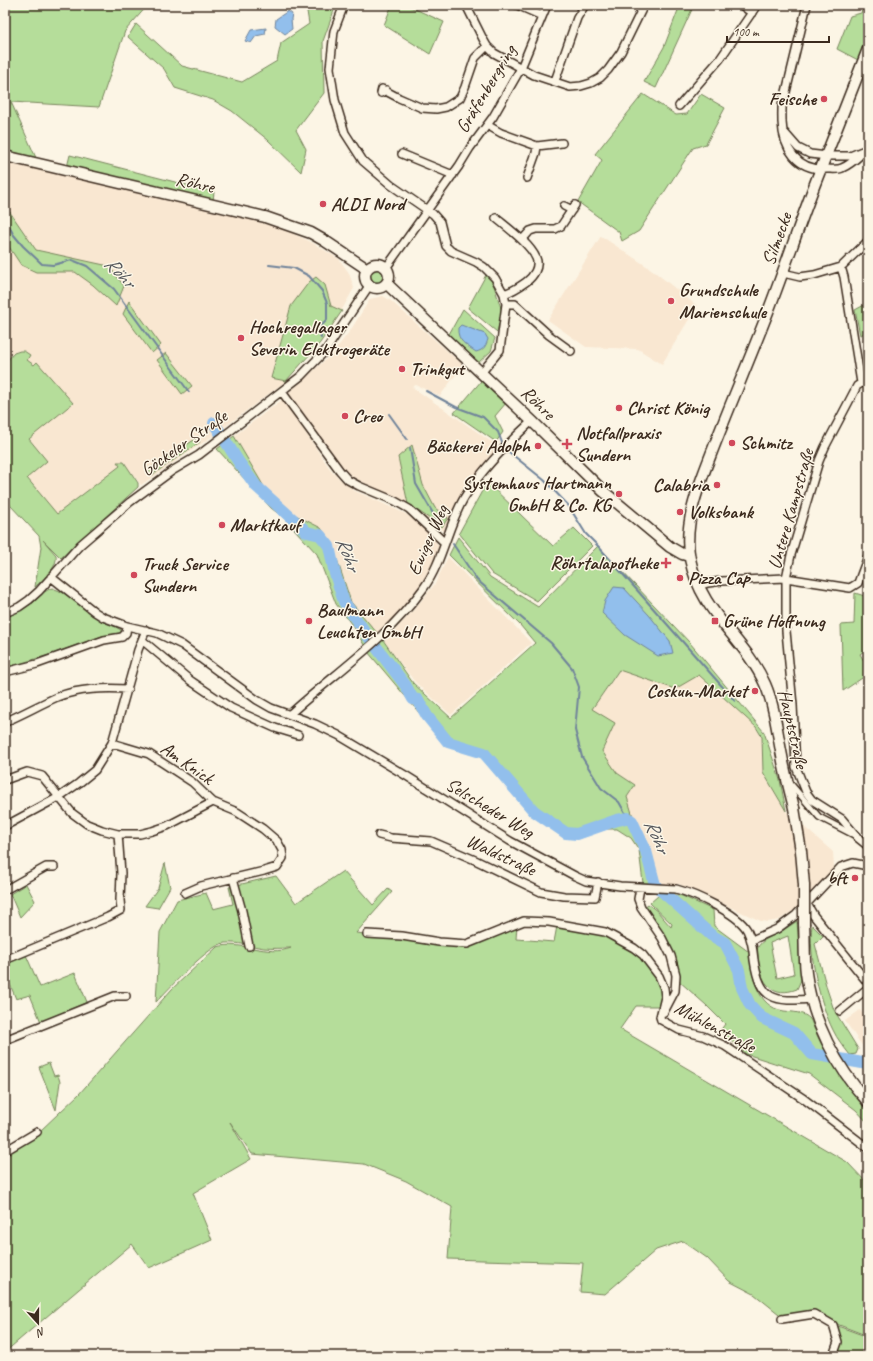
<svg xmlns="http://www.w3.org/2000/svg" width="873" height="1361" font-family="Caveat,sans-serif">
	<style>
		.built { fill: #f9e7d1 }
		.green { fill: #b5dd9a; stroke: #78845c; fill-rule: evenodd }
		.water { fill: #92bfec; stroke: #6f839a }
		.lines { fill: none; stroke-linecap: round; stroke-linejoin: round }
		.stream { stroke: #6f839a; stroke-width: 2 }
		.river { stroke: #92bfec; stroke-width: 12 }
		.pedestrian-casing { stroke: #3b2a1e; stroke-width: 8 }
		.minor-casing { stroke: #3b2a1e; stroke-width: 10 }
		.secondary-casing { stroke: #3b2a1e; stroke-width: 13 }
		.pedestrian { stroke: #fcf5e5; stroke-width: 5 }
		.minor { stroke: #fcf5e5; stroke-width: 7 }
		.secondary { stroke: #fcf5e5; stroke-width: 10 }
		.secondary-bridge-casing { stroke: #3b2a1e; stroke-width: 13; stroke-linecap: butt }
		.secondary-bridge { stroke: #fcf5e5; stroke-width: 10 }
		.poi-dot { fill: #d1495b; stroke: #fcf5e5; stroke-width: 1.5 }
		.labels { text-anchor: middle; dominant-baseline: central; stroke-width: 3; stroke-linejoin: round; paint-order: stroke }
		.street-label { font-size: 19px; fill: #3b2a1e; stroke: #fcf5e5 }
		.poi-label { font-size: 19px; font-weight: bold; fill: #3b2a1e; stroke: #fcf5e5; text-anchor: start }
		.water-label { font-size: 20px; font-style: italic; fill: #55575c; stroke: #fcf5e5 }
	</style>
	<rect width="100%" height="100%" fill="#fcf5e5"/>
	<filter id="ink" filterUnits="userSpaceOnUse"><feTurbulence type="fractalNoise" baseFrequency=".025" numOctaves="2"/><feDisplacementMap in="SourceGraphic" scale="8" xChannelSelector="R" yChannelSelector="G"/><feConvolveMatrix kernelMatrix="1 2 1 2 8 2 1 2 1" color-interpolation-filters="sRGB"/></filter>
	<g filter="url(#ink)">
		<!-- built -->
		<path class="built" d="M5 161 70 175 223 212 283 229 311 242 339 259 349 273 354 288 333 326 320 343 286 381 210 438 141 485 124 463 57 515 27 478 37 362 34 366 27 360 30 355 24 351H20L11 355 5 363Z
			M601 236 651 269 697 306 662 364 638 349 586 347 548 320Z
			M383 296 391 301 463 365 440 396 416 385 412 387 499 447 464 492 444 531 398 499 358 480 347 473 288 393 333 353 350 331 370 299Z
			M283 399 332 472 353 490 406 514 427 530 442 550 427 580 403 610 378 635 351 602 332 544 321 528 282 508 263 485 234 436Z
			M448 557 531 643 451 715 415 682 384 642 411 613 435 584Z
			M619 670 675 688 699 675 756 727 762 737 763 772 786 811 833 852 834 868 795 910 779 920 768 922 761 921 679 884H658L635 823 627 797 635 785 617 773 602 751 592 709Z
			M860 1010 867 1018 868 1017V1054L845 1021Z"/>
		<!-- green -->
		<path class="green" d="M5 5H148L125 31 99 107 11 102 37 160 5 156Z
			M306 5H336L323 41 324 93 296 130 306 149 301 172 268 140 232 111 213 100 175 88 164 69 128 37 136 24 182 66 242 82 277 61 281 43 309 24Z
			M392 5H406L444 22 430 54 384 25Z
			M680 5H694L656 88 644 82 664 47Z
			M864 5H868V40L860 61 837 49 850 16 861 13Z
			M643 94 676 115 687 114 701 94 725 108 706 144 693 148 639 231 622 241 619 232 578 202 602 160 595 154Z
			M70 155 214 192 213 201 67 167Z
			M5 205 36 250 109 266 124 286 116 306 93 285 75 272H36L21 265 5 241Z
			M369 277a8 8 0 1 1 16 0a8 8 0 1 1-16 0Z
			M487 273 494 286 502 311 497 332 468 308Z
			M316 277 325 285 331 306 342 311 320 343 286 381 271 378 291 306 309 282Z
			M129 301 161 345 152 353 123 314Z
			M868 303V332L860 335 855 310Z
			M463 309 495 338 491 351 478 363 448 336Z
			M20 351H24L30 355 27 360 34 365 37 362 73 403 29 439 47 461 27 478 57 514 120 466 117 462H124L138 483V487L61 558 43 540 56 555C58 568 43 579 35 587L41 547 39 536 10 505 5 496V363L14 353Z
			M166 353 192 386 182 394 157 360Z
			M482 380 506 403 495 416 503 432 496 442 454 413Z
			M234 436 263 485 282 508 321 528 332 544 351 602 383 640 413 683 451 718 535 643 520 625 449 555 458 537 490 577 538 607 598 546 690 643 764 732 780 780 786 811 763 772 762 737 756 727 699 675 675 689 619 670 592 709 615 723 602 751 617 773 635 785 627 797 635 823 658 884 643 883 639 850 631 838 617 829H599L569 832 530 815 531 810 482 757 447 746 368 652 355 629 336 604 317 554 285 519 271 508 217 449Z
			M197 438 200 442 152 475 148 470Z
			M412 445 423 485 435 508 448 518 442 527 408 504 398 457Z
			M487 482 553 546 574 528 592 546 537 601 492 574 459 533Z
			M52 588C69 593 83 609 98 619 105 624 114 625 121 630V633L102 636 52 654 5 668V617C15 613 25 608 34 602 40 596 44 591 52 588Z
			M855 593 868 597V648L860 654 868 668V674L843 691 841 625 854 624Z
			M165 863 170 887 158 908 145 906 158 888Z
			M343 871 373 905 388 889 392 892 356 933 466 946 517 925 516 939 554 942 557 926C571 928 590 929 603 934 631 945 667 971 660 1006H636L620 1029 847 1162 868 1184V1336L834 1323 817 1313 784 1318 754 1294 729 1281 707 1258 683 1241 656 1250 605 1294 580 1292 583 1263 448 1259 452 1207 406 1181 364 1164 252 1154 230 1122 251 1159 193 1193 212 1240 149 1268 132 1244 5 1352V1153L40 1131 79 1094 172 989 217 947C241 940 267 957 291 948 283 948 273 949 264 948 251 946 238 942 225 943 209 944 168 990 156 1002L160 932 177 900 206 893 213 909 233 904 229 887 276 876 296 903Z
			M26 884 35 901 20 917 10 894Z
			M659 895H680L713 910 714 926 749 952C752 974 756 1007 784 1011 792 1012 804 1012 810 1019 812 1022 813 1027 815 1030 818 1038 822 1045 826 1052 837 1073 852 1091 868 1109V1123L856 1110 809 1074 746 1054 720 1031 725 1024 706 1005 679 981 673 955 643 908 648 904 657 911 671 927 672 924 650 903Z
			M797 921 801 980 797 989C774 998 761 984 758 961 758 957 756 952 757 949 761 939 774 936 782 931 787 928 792 924 797 921ZM788 936 794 974 777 978 770 943Z
			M812 925 823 936 815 944 827 989 834 1010 858 1049 856 1054 850 1055C844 1047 837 1039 833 1030 820 1004 808 954 812 925Z
			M26 955 40 987 75 973 87 1002 41 1022 30 995 16 999 5 972V964Z
			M49 1063 54 1076 58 1075 60 1082 56 1110 39 1067Z
			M835 1325 868 1337V1356H836Z"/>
		<!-- water -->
		<path class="water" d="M288 11 292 14 291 19 292 29 285 34 275 26 276 19Z
			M266 28 265 34 256 36 251 43 245 41 251 30Z
			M461 325 485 334 488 339C486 346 484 350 476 352 466 345 457 341 458 328Z
			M614 587 624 588 649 615 670 641 673 653 658 656 625 635 602 613 605 601Z"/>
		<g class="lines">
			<!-- stream -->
			<path class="stream" d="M5 217 13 234 23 246 42 264 53 265 72 260 87 266 114 289 189 392
				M269 265 294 268 309 276 322 291 327 303V320L319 328 321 338
				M426 391 456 407 483 417 498 432 504 448 544 480 568 505 586 534 598 546 735 701
				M389 414 407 439
				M410 448 416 484 438 522
				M453 544 477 580 551 643 572 668 579 687 575 730 582 757 601 788 619 802 628 818"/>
			<!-- river -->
			<path class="river" d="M214 423 238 461 256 486 307 532 320 535 329 546 335 574 344 602 370 639
				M377 648 406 686 413 699 418 700 427 716 448 742 484 753 534 811 566 833 577 834 617 820 628 818 632 821 646 851 655 885 711 935 725 943 739 970 742 988 750 1005 762 1018 794 1033 812 1054 868 1064"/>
			<!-- pedestrian casing -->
			<g class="pedestrian-casing">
				<path id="pedestrian" d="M790 783 819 817 852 834"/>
			</g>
			<!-- minor casing -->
			<g class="minor-casing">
				<path id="minor" d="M344 5 334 31 330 68 335 100 345 133 363 161 391 185 433 214 440 222 446 246 451 251 476 262 484 267 495 278 504 294 506 304 500 350 481 373
					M466 5 483 39 487 46 494 53 534 75 570 87 581 86 591 83 600 78 608 70 621 52 644 5
					M517 5 542 16
					M741 5 752 13
					M807 5 786 92C781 101 782 111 782 122 783 148 797 171 827 169 832 169 838 170 842 168 852 164 859 156 867 149
					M555 81 577 18 585 5
					M386 90 381 93 382 89 399 98 422 108 436 109 446 107 460 98 465 87 475 58 487 46
					M679 106 720 59 757 5
					M487 125 501 133 537 146 562 143
					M784 132 798 148 810 154 827 156H850L862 151
					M402 154 453 175
					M527 178 536 153 537 146
					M564 206 572 210
					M496 218C508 228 530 244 536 258 540 267 533 277 526 282 519 287 513 291 504 294
					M522 240 530 231 536 229H555L561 226 575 205
					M841 267 844 277 861 383
					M386 268 459 166 470 148 493 117 521 68 547 5
					M783 273 800 277 814 275 841 267 868 241
					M506 304H515L549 335 571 351
					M868 379 857 386 825 447 819 461 791 555 786 578V631L793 705 796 767 806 792 812 800 842 819 858 838 868 846
					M282 392 340 471 348 480 359 486 395 501 409 509 445 543
					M51 577 95 612 103 617 127 626 157 633 182 645 257 700 271 708 315 724 338 735 405 775 510 841 575 876 586 881 620 886 676 889C695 894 737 913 747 930 752 940 753 949 754 960 760 1001 774 1002 812 999
					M698 586 708 583 722 581 786 578 850 588 858 583 868 556
					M5 613 19 607 29 600 39 591 80 545 130 502 172 471 199 455 301 376 326 350 369 286
					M142 640 191 681 231 708 275 728 298 735
					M5 672 37 664 104 640 122 637 126 633 127 626
					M290 714C335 673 387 639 423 589 443 562 447 527 464 498 482 469 507 444 532 421
					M5 723 9 720C25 713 41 704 57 697 80 688 104 688 128 689
					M112 743 149 754 192 782 213 802 237 812 263 829 277 841 282 850 283 858 277 867 264 871 201 886 185 893
					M5 780 27 772 42 776 72 813 87 824 102 830 118 834H140L152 831 167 826 213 802
					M5 826 59 797 79 783 95 770 112 743 138 650 146 630
					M379 835 391 838 431 841 475 860 541 892 564 896 595 897 598 882
					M233 878 242 911 249 946
					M640 888 638 899 641 907 662 938 671 956 676 975 675 991 664 1012
					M5 890 46 867H54
					M807 904 814 916 868 983
					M367 934 402 936 439 942 467 944 524 921 549 922 605 932 634 948 643 955 659 976 664 988 665 997 660 1017 661 1020
					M752 940 777 929 796 915 841 867 853 863 868 866
					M5 960 108 917 121 910 120 900 121 873 118 834
					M840 1011 868 988
					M661 1020 679 1030 703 1036 725 1046 804 1099 868 1148
					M5 1040 115 996H126
					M5 1151 37 1132
					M782 1319 814 1314 833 1325 838 1342 833 1356"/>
			</g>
			<!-- secondary casing -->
			<g class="secondary-casing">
				<path id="secondary" d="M5 156 265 217 311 233 325 241 367 269
					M365 276a12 12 0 1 1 24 0a12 12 0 1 1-24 0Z
					M387 284 532 421 603 491 670 547 682 554 689 556
					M794 808C790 791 785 774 782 756 777 732 775 707 765 684 744 637 701 614 690 559 682 521 702 478 715 444 731 403 748 363 764 322 784 272 800 221 820 171 836 130 852 89 868 49
					M804 924C805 940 804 957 806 973 812 1020 836 1067 868 1102"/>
			</g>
			<!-- pedestrian -->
			<use href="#pedestrian" class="pedestrian"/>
			<!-- minor -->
			<use href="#minor" class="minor"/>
			<!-- secondary -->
			<use href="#secondary" class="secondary"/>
			<!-- secondary-bridge casing -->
			<g class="secondary-bridge-casing">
				<path id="secondary-bridge" d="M794 808 801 851 804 885V924"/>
			</g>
			<!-- secondary-bridge -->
			<use href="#secondary-bridge" class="secondary-bridge"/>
		</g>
	</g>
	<!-- markers -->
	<g class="poi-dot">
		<circle cx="824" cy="99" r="4"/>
		<circle cx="323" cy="204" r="4"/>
		<circle cx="671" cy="301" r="4"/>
		<circle cx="241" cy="338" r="4"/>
		<circle cx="402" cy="369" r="4"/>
		<circle cx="619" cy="408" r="4"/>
		<circle cx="345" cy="416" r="4"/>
		<circle cx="732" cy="443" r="4"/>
		<path d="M565 438h4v4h4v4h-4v4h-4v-4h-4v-4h4z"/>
		<circle cx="538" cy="446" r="4"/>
		<circle cx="717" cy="485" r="4"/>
		<circle cx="619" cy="494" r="4"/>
		<circle cx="680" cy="512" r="4"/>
		<circle cx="222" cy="525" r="4"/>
		<path d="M664 557h4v4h4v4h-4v4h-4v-4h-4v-4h4z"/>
		<circle cx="134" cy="575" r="4"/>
		<circle cx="680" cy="578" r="4"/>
		<circle cx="309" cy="621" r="4"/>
		<rect x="711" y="617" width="8" height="8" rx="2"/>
		<circle cx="755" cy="691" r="4"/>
		<circle cx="855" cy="878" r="4"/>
	</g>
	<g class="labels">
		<!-- street labels -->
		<g class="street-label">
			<text transform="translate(486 89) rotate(-59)">Gräfenbergring</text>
			<text transform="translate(195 183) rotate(13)">Röhre</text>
			<text transform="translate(777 239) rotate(-70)">Silmecke</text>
			<text transform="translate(538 403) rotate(44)">Röhre</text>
			<text transform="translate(184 443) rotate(-35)">Göckeler Straße</text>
			<text transform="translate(791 509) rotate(-74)">Untere Kampstraße</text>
			<text transform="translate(428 540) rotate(-66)">Ewiger Weg</text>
			<text transform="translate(793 729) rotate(77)">Hauptstraße</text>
			<text transform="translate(187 763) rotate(35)">Am Knick</text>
			<text transform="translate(490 808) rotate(31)">Selscheder Weg</text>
			<text transform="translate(501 855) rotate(25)">Waldstraße</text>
			<text transform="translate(715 1027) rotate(28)">Mühlenstraße</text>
		</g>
		<!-- poi labels -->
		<g class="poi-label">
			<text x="816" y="99" text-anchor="end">Feische</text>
			<text x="331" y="204">ALDI Nord</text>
			<text x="679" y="290">Grundschule<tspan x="679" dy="22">Marienschule</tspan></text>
			<text x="249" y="327">Hochregallager<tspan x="249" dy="22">Severin Elektrogeräte</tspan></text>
			<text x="410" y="369">Trinkgut</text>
			<text x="627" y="408">Christ König</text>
			<text x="353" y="416">Creo</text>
			<text x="576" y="433">Notfallpraxis<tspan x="576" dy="22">Sundern</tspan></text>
			<text x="740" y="443">Schmitz</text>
			<text x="530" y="446" text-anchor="end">Bäckerei Adolph</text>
			<text x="611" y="483" text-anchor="end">Systemhaus Hartmann<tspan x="611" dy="22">GmbH &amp; Co. KG</tspan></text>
			<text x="709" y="485" text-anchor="end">Calabria</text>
			<text x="688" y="512">Volksbank</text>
			<text x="230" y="525">Marktkauf</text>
			<text x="658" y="563" text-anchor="end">Röhrtalapotheke</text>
			<text x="142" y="564">Truck Service<tspan x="142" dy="22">Sundern</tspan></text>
			<text x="688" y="578">Pizza Cap</text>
			<text x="317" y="610">Baulmann<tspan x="317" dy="22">Leuchten GmbH</tspan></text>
			<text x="723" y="621">Grüne Hoffnung</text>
			<text x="747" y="691" text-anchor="end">Coskun-Market</text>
			<text x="847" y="878" text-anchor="end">bft</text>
		</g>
		<!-- water labels -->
		<g class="water-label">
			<text transform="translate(120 272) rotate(46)">Röhr</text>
			<text transform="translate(348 554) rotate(69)">Röhr</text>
			<text transform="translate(657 836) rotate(66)">Röhr</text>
		</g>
	</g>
	<!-- margin -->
	<rect width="873" height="1361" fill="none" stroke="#fcf5e5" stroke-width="20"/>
	<rect x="10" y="10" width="853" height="1341" fill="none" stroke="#3b2a1e" stroke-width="1.5" filter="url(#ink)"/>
	<!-- north arrow -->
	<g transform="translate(38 1323) rotate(159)" stroke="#fcf5e5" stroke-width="3" paint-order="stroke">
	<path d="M0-3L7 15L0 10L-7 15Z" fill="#3b2a1e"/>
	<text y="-6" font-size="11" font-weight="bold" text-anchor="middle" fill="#3b2a1e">N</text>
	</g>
	<!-- scale -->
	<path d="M727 36v6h102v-6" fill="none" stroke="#3b2a1e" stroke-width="2"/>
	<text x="733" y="36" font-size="12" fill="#3b2a1e" stroke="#fcf5e5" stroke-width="3" paint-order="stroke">100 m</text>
</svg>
